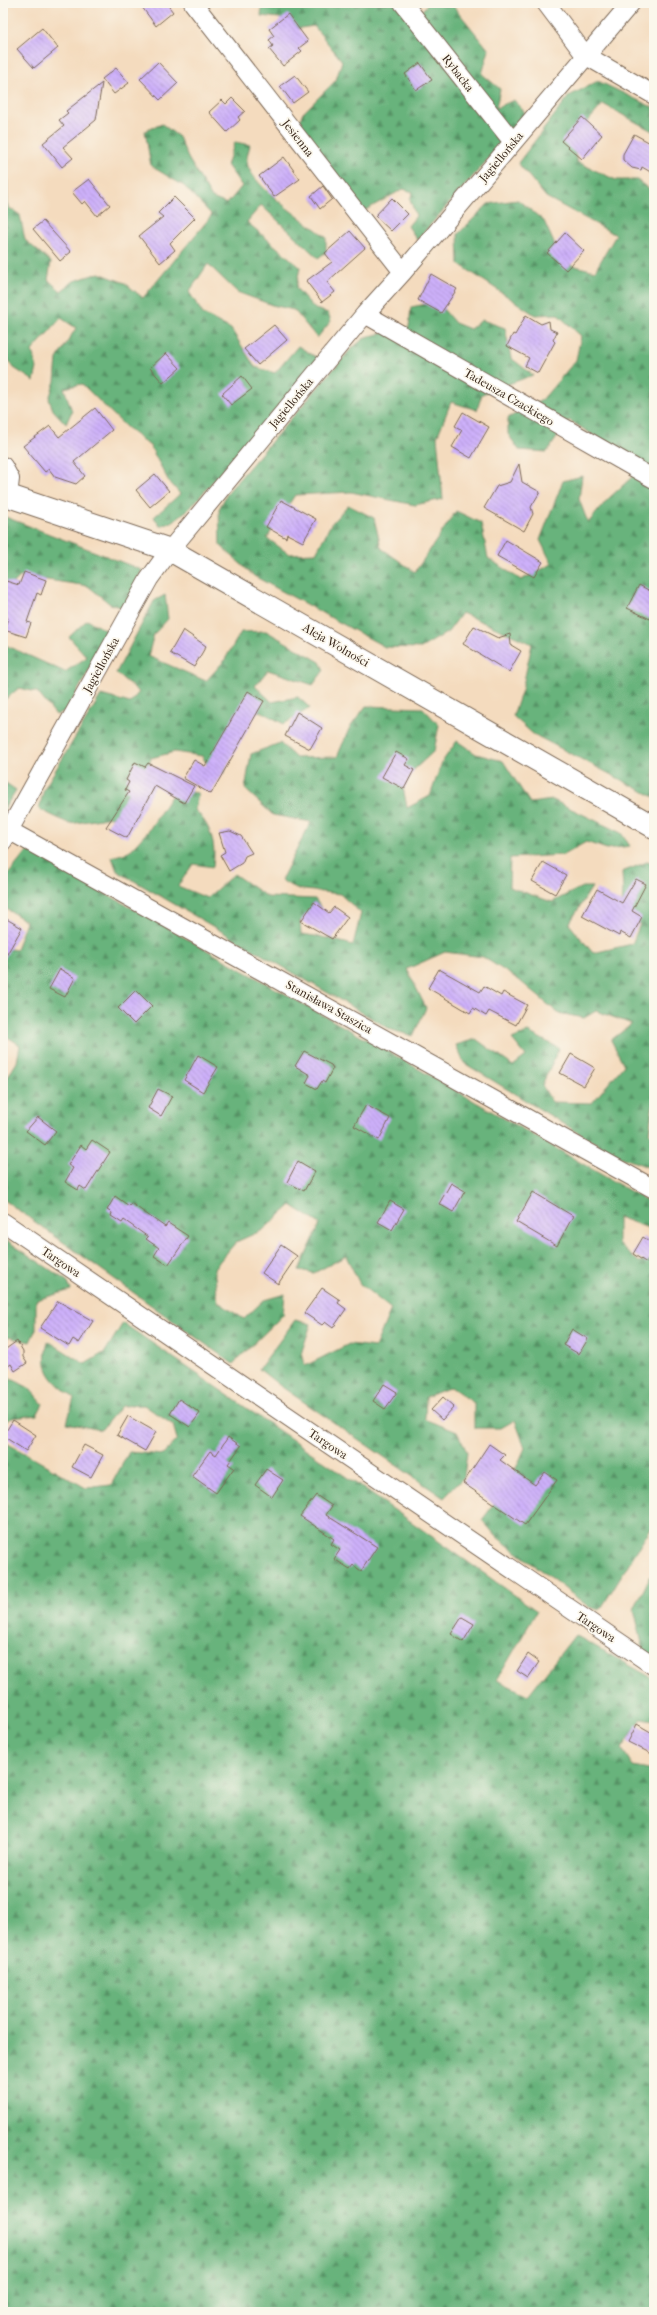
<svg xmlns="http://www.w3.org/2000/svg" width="657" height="2315" font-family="'IM FELL French Canon',serif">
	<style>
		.forest { fill: url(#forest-firs); stroke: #516e4d }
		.building { fill: url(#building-back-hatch) }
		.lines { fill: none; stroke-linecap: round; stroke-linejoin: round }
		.minor-casing { stroke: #7c6856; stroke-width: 20 }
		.tertiary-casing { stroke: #7c6856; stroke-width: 24 }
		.minor { stroke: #fff; stroke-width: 18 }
		.tertiary { stroke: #fff; stroke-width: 22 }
		.labels { text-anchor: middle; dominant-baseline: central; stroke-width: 3.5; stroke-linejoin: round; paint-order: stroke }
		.street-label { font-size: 12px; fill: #3b2a1e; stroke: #fbf7ec }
	</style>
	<defs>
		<pattern id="forest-firs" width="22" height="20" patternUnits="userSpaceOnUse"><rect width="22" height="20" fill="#67b37c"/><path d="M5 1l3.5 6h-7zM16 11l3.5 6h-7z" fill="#569265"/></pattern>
		<pattern id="building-back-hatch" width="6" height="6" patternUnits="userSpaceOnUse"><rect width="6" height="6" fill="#cdb0fa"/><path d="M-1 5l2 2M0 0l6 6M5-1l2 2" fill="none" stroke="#a88fca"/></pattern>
	</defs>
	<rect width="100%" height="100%" fill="#fbf7ec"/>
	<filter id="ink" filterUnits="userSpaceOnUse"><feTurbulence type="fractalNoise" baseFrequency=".025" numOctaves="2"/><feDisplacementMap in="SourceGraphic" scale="8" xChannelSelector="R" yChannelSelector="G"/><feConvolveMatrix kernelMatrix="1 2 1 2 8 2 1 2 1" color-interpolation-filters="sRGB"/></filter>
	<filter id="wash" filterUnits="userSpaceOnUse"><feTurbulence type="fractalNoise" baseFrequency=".012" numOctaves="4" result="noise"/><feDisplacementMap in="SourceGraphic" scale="16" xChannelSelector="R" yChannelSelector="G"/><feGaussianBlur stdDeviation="0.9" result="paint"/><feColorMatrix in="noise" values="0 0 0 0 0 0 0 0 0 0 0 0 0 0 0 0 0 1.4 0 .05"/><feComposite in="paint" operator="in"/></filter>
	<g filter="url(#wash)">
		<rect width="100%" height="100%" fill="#f4dbbe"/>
		<!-- forest -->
		<path class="forest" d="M262 3H403L414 21 428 3H451L489 50 482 74 500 89 496 108 514 100 527 115 417 240 408 226 416 216 410 199 413 192 403 189 364 211 299 125 302 114 336 80 342 61 314 26 294 29 280 18 261 16Z
			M598 81 654 108V132L603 104 571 141 577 162 616 180H637L654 193V797L533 734 513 716 522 690 532 644 462 613 448 632 421 648 385 647 254 576 220 545 219 509 228 492 351 349 366 337 409 327 411 307 437 302 455 323 470 329 482 320 505 328 511 358 533 375 482 394 477 410 451 402 437 437 443 499 415 505 351 492 295 495 267 538 289 554 316 553 331 524 348 505 374 518 381 548 415 572 456 511 481 523 488 558 521 580 552 564 540 540 563 481 582 476 579 499 588 523 607 500 632 477 638 463 569 420 547 452 519 450 508 434V418L542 400 576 360 581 336 557 314 535 315 459 264 458 234 488 204 518 200 544 221 563 263 595 271 616 235 546 197 518 163 569 96Z
			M162 124 179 137 188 158 212 198 227 204 242 186 227 165 235 142 250 145C249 150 246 158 247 163 252 187 307 222 326 237V252L318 258 261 205 247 222 300 267 296 288 315 309 328 313 331 321 317 338 294 310 272 305 237 292 208 264 189 292 203 314 231 329 255 367 275 373 298 346 319 359 190 508 172 522 160 526 154 517 180 494 168 480 150 446 126 427 82 384 64 388 72 411 66 424 53 410 49 399 55 381 57 359 76 328 61 318 32 351 37 368 34 381 14 368 3 351V176L7 180 8 207 20 215 25 240 51 262 48 280 61 291 74 281 99 273 125 283 143 298 212 215 184 186 151 166 145 131Z
			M3 516 142 570 125 608 110 604 88 586 21 576 3 593Z
			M165 595 168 619 154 634 148 656 206 681 224 661 241 632 266 631 320 662 324 670 313 685 268 670 255 686 272 702 298 697 310 708 284 724 262 712 247 708 224 773 210 769 202 756 174 752 151 758 136 806 126 808 112 817 70 824 39 809 44 789 101 695 130 703 139 692 116 673 154 601Z
			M87 620 110 632 67 710 56 715 37 692 19 688 3 701V644L65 672 87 657 69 637Z
			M366 706 423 708 439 725 434 751 402 781 407 808 430 796 442 762 457 741 476 754 503 761 530 803 553 800 621 833 630 846 607 849 586 842 563 855 510 858 509 887 552 902 582 887H592L569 924 593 953 632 944 640 924 621 912 623 890 622 872 647 862 654 864V1095L649 1133 654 1135V1169L615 1155 464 1063 456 1045 476 1039 513 1066 526 1056 512 1039 528 1032 559 1048 542 1085 552 1102 592 1103 624 1065 611 1040 632 1024 596 1011 584 1018 558 1013 519 980 483 957 445 952 407 969 426 1008 413 1036 392 1030 117 871 112 857 129 852 149 830 175 790 198 793 195 810C212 827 216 844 213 867L193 864 178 886 207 898 234 874 267 897 315 899 324 912 300 921 301 934 322 937 353 945 361 913 340 894 296 889 281 880 311 822 273 815 245 789 251 754 280 743 296 758 337 757 349 729Z
			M3 781 16 790 3 811Z
			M28 850 396 1056 654 1205V1230L618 1217V1243L639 1262 654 1260V1523L600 1610 589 1607 497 1537 482 1520 509 1484 525 1448 515 1420 501 1428H474V1403L451 1387 426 1397 425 1419 457 1432 467 1452 464 1477 444 1498 279 1385 259 1369 295 1320 311 1324 302 1351 305 1366 349 1344 375 1347 391 1309 360 1284 346 1256 314 1273 299 1270 320 1224 291 1205 263 1230 236 1242 214 1268 218 1302 244 1319 264 1300 285 1294 283 1315 233 1364 3 1199V1084L17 1062 20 1045 3 1034V948L16 950 26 921 5 908 3 881Z
			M3 1238 67 1281 71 1290 36 1300V1329L30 1342 8 1337 3 1358Z
			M123 1323 403 1516 537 1611 497 1680 528 1695 575 1635 654 1679V1720L642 1718 622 1749 633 1766 654 1770V2312H3V1441L86 1488 111 1485 129 1452 163 1455 177 1439 173 1425 144 1405 121 1406 101 1430 67 1423 74 1398C52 1380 40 1372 48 1341L85 1364 105 1352Z
			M3 1374 29 1388 43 1404 37 1415 12 1418 3 1423Z
			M654 1576V1657L644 1652 634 1609 650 1577Z"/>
		<g id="blocks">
			<!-- building -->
			<path class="building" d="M139 3H166L173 12 156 26Z
				M288 14 308 41 299 48 302 51 283 66 269 49 273 46 269 40 274 36 269 29Z
				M42 28 58 48 34 68 17 49Z
				M158 62 178 83 160 100 140 79Z
				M420 63 432 80 416 90 405 74Z
				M116 68 129 83 114 94 102 79Z
				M295 75 308 92 293 103 280 86Z
				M102 83 96 120 63 147 73 158 62 167 43 143 64 126 59 120 68 113 66 111Z
				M232 98 245 111 238 117 240 120 227 132 209 112 222 100 226 104Z
				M582 117 602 135 582 159 561 141Z
				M634 134 654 145V174L642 167 641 170 632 168 623 160V154Z
				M284 157 300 179 274 197 259 176Z
				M89 179 110 205 97 216 85 201 82 204 72 192Z
				M323 186 332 199 320 209 311 196Z
				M174 197 195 218 170 243 175 250 160 263 139 236 163 217 158 213Z
				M392 198 408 214 391 231 375 216Z
				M43 221 71 252 60 261 33 229Z
				M350 231 365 248 327 282 335 292 322 302 306 281 332 262 325 253Z
				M565 233 584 251 566 270 547 253Z
				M431 274 457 289 441 313 418 300Z
				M526 315 541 324 549 321 550 329 557 332 553 340 555 342 538 373 525 366 529 358 507 346 513 334 515 335Z
				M274 325 287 340 258 365 244 349Z
				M166 353 180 368 163 383 150 368Z
				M242 376 252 389 231 405 222 394Z
				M95 408 112 430 74 462 85 476 76 484 55 477 49 469 45 472 23 446 50 426 59 437Z
				M463 412 489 427 471 458 452 447 462 430 455 426Z
				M519 464 522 482 540 492 531 507 533 514 524 531 484 508 497 486 510 482Z
				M155 474 169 491 150 507 136 490Z
				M281 500 316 519 303 542 287 534 286 538 266 527Z
				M506 540 543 562 534 577 497 556Z
				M24 572 46 580 41 595 37 593 27 622 31 623 26 637 4 630 8 618 3 616V591L6 581 19 585Z
				M639 585 654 593V612L650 619 627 608Z
				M474 626 498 638 510 634 511 645 521 651 509 672 463 644Z
				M183 630 206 646 194 667 170 653Z
				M248 691 264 701 211 794 183 778 194 760 205 766Z
				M297 712 322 728 310 749 285 736Z
				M396 752 409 759 405 765 414 770 404 789 382 777Z
				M135 762 145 767 148 763 194 786 184 803 155 786 127 838 106 827 129 792 125 790 129 782 126 780Z
				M230 831 241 836 252 853 245 856 242 863 229 871 220 855 225 852 219 833Z
				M543 862 566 875 555 894 532 881Z
				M636 879 646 884 632 911 642 917 631 938 620 932 619 936 582 916 597 889 622 903Z
				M314 902 329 913 334 907 348 917 332 939 301 921Z
				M3 917 22 928 3 961Z
				M60 969 75 978 65 997 49 989Z
				M439 969 480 992 484 986 501 996 503 992 527 1005 516 1025 489 1011 486 1016 473 1008 470 1013 428 988Z
				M136 990 152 1006 134 1024 118 1008Z
				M304 1051 331 1065 333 1068 325 1083 322 1081 317 1089 306 1083 310 1075 295 1066Z
				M571 1054 595 1068 584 1086 560 1073Z
				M198 1055 218 1067 203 1092 184 1080Z
				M158 1089 172 1096 161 1116 148 1108Z
				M366 1105 390 1118 379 1140 354 1126Z
				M38 1117 56 1131 45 1145 26 1131Z
				M92 1140 110 1152 86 1190 80 1186 78 1190 65 1182 73 1168 68 1165 81 1145 86 1149Z
				M298 1161 315 1171 304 1191 287 1182Z
				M451 1183 465 1191 453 1212 439 1204Z
				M533 1192 573 1216 557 1246 516 1222Z
				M115 1196 129 1206 131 1203 165 1227 168 1223 188 1236 168 1265 154 1256 159 1248 146 1239 148 1237 124 1220 122 1223 111 1216 112 1213 107 1210Z
				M390 1201 404 1209 392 1230 378 1222Z
				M643 1237 654 1244V1251L647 1263 633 1254Z
				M281 1245 297 1256 278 1284 262 1273Z
				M322 1288 340 1300 338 1303 346 1309 333 1328 325 1322 322 1325 304 1313Z
				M58 1301 93 1321 79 1343 73 1339 69 1346 40 1328Z
				M572 1329 588 1339 579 1354 563 1345Z
				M17 1341 23 1351V1357L27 1363 15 1371 11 1364 3 1370V1351Z
				M384 1384 397 1392 385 1409 373 1401Z
				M443 1397 454 1407 442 1420 431 1410Z
				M179 1399 200 1413 190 1427 170 1414Z
				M128 1416 156 1432 145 1451 117 1435Z
				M13 1420 36 1435 26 1451 3 1436Z
				M228 1437 241 1446 228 1464 234 1468 216 1493 192 1476 210 1451 216 1455Z
				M489 1444 505 1455 500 1460 535 1485 545 1472 557 1480 525 1525 463 1483Z
				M84 1445 103 1455 91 1477 72 1467Z
				M266 1469 283 1480 272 1497 255 1485Z
				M316 1495 332 1506 326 1515 377 1547 361 1571 353 1565 350 1569 334 1559 340 1550 331 1544 334 1539 300 1516Z
				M462 1617 474 1624 463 1642 451 1634Z
				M528 1654 539 1662 528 1678 517 1671Z
				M637 1724 654 1734V1755L628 1742Z"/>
		</g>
	</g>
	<g filter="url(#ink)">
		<use href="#blocks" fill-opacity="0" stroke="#7c6856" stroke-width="1"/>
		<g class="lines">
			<!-- minor casing -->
			<g class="minor-casing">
				<path id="minor" d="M193 3 403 272
					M403 3 513 142
					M546 3 585 55 654 95
					M365 314 654 479
					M3 466 10 479 8 496
					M3 827 654 1189
					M3 841 149 579 170 550 365 314 403 272 631 3
					M3 1222 654 1666"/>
			</g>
			<!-- tertiary casing -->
			<g class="tertiary-casing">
				<path id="tertiary" d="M3 494 170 550 654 827"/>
			</g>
			<!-- minor -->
			<use href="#minor" class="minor"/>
			<!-- tertiary -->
			<use href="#tertiary" class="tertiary"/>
		</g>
	</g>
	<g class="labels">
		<!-- street labels -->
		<g class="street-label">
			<text transform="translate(458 73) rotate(52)">Rybacka</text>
			<text transform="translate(298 138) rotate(52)">Jesienna</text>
			<text transform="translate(501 157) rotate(-50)">Jagiellońska</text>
			<text transform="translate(509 397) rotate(30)">Tadeusza Czackiego</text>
			<text transform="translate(291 403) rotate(-50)">Jagiellońska</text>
			<text transform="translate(336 645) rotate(30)">Aleja Wolności</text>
			<text transform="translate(101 665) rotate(-61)">Jagiellońska</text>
			<text transform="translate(329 1007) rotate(29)">Stanisława Staszica</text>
			<text transform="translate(61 1262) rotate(34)">Targowa</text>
			<text transform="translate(328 1444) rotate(34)">Targowa</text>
			<text transform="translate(596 1627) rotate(34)">Targowa</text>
		</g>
	</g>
	<!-- margin -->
	<rect width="657" height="2315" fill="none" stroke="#fbf7ec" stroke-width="16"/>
</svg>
